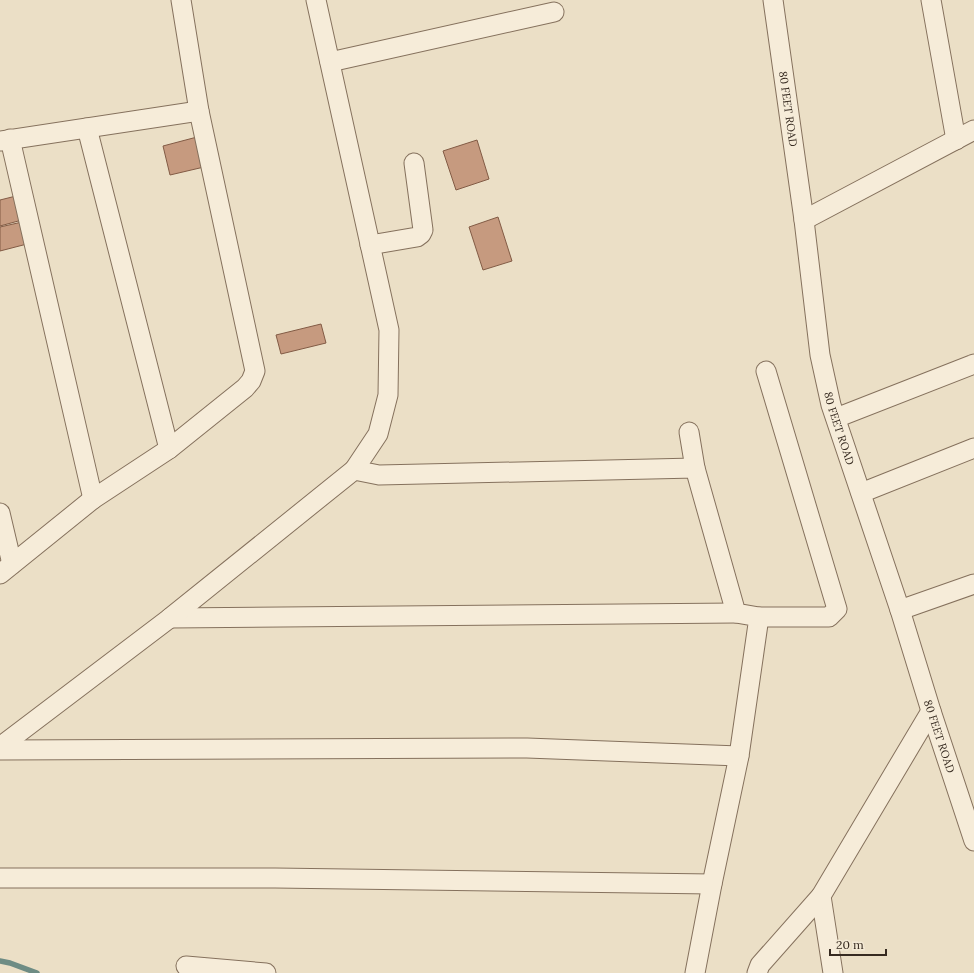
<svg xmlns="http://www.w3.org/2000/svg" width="974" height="973" font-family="Lora,serif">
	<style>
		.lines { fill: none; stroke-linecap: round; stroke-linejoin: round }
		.stream { stroke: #6e8c84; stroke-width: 5.5 }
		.building { fill: #c69a7f; stroke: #825b45 }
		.minor-casing { stroke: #85715d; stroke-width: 21 }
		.minor { stroke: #f6ecd9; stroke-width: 19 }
		.labels { text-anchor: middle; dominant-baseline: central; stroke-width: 3.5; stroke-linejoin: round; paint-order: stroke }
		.street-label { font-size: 11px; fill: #362a20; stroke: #f3e9d5 }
	</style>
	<rect width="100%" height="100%" fill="#ebdfc6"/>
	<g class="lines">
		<!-- stream -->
		<path class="stream" d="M0 961 10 963 37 973"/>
	</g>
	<!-- building -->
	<path class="building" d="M197 137 204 167 170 175 163 146Z
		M477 140 489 179 456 190 443 151Z
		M16 196 22 220 0 226V200Z
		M498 217 512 261 483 270 469 227Z
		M22 222 27 244 0 251V227Z
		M321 324 326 343 281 354 276 335Z"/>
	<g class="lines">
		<!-- minor casing -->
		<g class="minor-casing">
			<g id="minor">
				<path d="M316 0 389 330 388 395 378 434 354 470 379 475 695 468 736 613 759 617 739 756 712 884 695 973"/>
				<path id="s1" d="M773 0 804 220 820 355 831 405 900 610 931 711 974 841"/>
				<path d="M931 0 956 140"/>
				<path d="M330 62 554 12"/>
				<path d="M87 128 169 449"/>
				<path d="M10 139 93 499"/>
				<path d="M0 141 199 111"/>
				<path d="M804 220 974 130"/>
				<path d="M370 245 417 237 421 234 423 230 414 163"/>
				<path d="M836 418 974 364"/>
				<path d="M689 432 695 468"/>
				<path d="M861 493 974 448"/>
				<path d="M0 513 12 564"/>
				<path d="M0 574 93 499 169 449 245 388 251 381 255 371 199 111 181 0"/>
				<path d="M900 610 974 584"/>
				<path d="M759 617H829L837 609 766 371"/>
				<path d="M170 618 736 613"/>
				<path d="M0 747 170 618 354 470"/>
				<path d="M0 750 527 748 739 756"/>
				<path d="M0 878H275L712 884"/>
				<path d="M821 896 833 973"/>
				<path d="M186 966 266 973"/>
				<path d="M757 973 760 965 821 896 931 711"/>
			</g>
		</g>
		<!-- minor -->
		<use href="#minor" class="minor"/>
	</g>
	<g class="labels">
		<!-- street labels -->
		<g class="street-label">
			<text stroke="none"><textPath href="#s1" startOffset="110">80 FEET ROAD</textPath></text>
			<text stroke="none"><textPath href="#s1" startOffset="434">80 FEET ROAD</textPath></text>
			<text stroke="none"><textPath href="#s1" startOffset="758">80 FEET ROAD</textPath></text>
		</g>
	</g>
	<!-- scale -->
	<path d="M830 949v6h56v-6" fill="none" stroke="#362a20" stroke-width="2"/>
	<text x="836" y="949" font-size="12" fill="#362a20" stroke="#f3e9d5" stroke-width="3" paint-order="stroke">20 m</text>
</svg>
